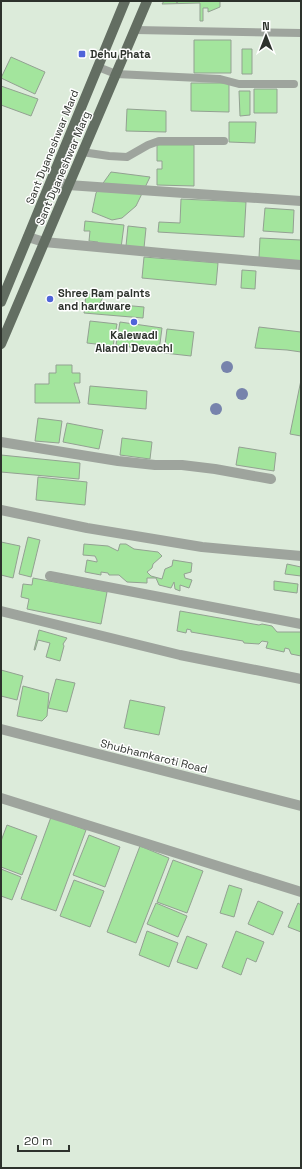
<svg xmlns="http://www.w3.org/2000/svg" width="302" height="1169" font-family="'Space Grotesk',sans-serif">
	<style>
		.building { fill: #a3e59d; stroke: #93a192 }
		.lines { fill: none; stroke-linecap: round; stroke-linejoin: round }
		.service { stroke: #9ea49d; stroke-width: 8 }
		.minor { stroke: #9ea49d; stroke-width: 10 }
		.primary { stroke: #636e62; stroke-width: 10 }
		.tree { fill: #7783ac }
		.poi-dot { fill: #4f64d9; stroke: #fff; stroke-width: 1.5 }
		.labels { text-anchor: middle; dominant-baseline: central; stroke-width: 3; stroke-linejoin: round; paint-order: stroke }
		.poi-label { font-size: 11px; font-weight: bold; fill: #2d322c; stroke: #fff; text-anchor: start }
		.street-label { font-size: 11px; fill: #2d322c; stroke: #fff }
	</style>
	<rect width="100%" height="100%" fill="#dcebda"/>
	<!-- building -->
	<path class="building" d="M164 1H176L177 3 178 1H220V7L208 12V8H203V21H200V3L162 4Z
		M194 40H231V73H194Z
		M242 49H252V74H242Z
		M11 57 45 72 35 94 1 78Z
		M191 83H229V112L191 111Z
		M1 86 38 99 31 116 1 105Z
		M254 89H277V113H254Z
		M239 91H250V115L240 116Z
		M127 109 166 111V132L126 131Z
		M229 122H256L255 143 229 142Z
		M157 145H194V186L157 185V169H162V161H157Z
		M111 172 150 177 136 206 122 218 112 220 92 212 96 193Z
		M181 199 246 202 244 237 158 232 159 222 180 223Z
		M265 208 294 210 293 233 263 231Z
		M85 221 124 225 121 248 98 245V242L89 241 90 231H84Z
		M128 226 146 228 144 248 126 246Z
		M260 238 301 240V261L259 258Z
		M144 257 218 263 216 285 142 278Z
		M242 270 256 271 255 289 241 288Z
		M86 294 104 295 100 303 144 307 143 318 84 313Z
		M90 321 117 324 113 346 87 343Z
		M120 322 162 328 159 351 116 345Z
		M259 327 301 332V352L287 350 255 348Z
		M167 329 194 332 191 356 164 353Z
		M56 365H72V373H80V383H74L80 403H35V384H49V373H56Z
		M301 380V436L290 434Z
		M90 386 147 391 146 409 88 404Z
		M38 418 62 421 59 443 35 441Z
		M67 423 103 430 99 449 63 442Z
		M122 438 152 442 150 459 120 455Z
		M239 447 276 453 274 471 236 465Z
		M1 455 80 463 79 479 1 472Z
		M38 477 87 482 85 505 36 500Z
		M28 537 40 540 31 577 19 574Z
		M1 542 20 546 13 578 1 575Z
		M84 544 108 546 118 551 120 544H126L134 549 158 552 162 556 153 564 152 568 147 572 151 576 162 579 165 569 172 566 173 560 192 563 191 572 184 574 185 578 192 580 189 588 180 585V591L175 589 174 582 171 588 159 585 156 578H147V583L127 582 119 575H109L108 573 101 572V575L85 572 87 560 97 562V560L95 556 83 555Z
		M287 564 301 567V576L285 574Z
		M33 578 107 592 101 624 27 609 29 599 21 597 23 584 32 585Z
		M274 581 298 584 297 593 274 590Z
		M180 611 259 625 262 624 272 626 277 632H301V656L291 654 289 649 285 648 284 652 266 648 268 642 262 641 259 644 244 643 243 641 191 632V630L187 629 186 633 177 631Z
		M39 630 67 638 63 644 64 646 60 661 46 657 50 643 38 640 35 650H34Z
		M1 670 23 676 17 700 1 696Z
		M56 679 75 683 67 712 48 708Z
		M23 686 49 693 47 716 42 721 17 716Z
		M130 700 165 707 159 735 124 728Z
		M51 817 86 830 56 911 21 899Z
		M7 825 37 836 22 875 1 867V841Z
		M89 835 120 847 105 887 73 875Z
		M140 846 169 858 136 943 107 932Z
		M173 860 203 871 187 913 157 902Z
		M1 869 21 877 12 900 1 896Z
		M74 880 104 891 90 927 60 916Z
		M229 885 242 889 234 917 220 913Z
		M258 901 283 912 273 935 248 924Z
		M156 903 187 916 178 937 147 924Z
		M298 903 301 905V932L288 927Z
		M147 931 178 943 169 967 139 955Z
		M236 931 264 942 256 962 247 958 241 975 222 967Z
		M187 936 207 944 197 969 177 962Z"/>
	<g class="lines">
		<!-- service -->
		<path class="service" d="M135 30 301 33
			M98 67 116 74 220 79 239 84H294
			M82 152 109 156 127 157 148 145 159 141H224"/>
		<!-- minor -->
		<path class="minor" d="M52 180 68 185 301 201
			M28 237 44 242 172 254 301 265
			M1 442 118 461 155 465H182L215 469 271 479
			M1 510 87 528 202 547 301 556
			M50 576 301 624
			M1 611 180 655 301 679
			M1 729 301 806
			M1 798 301 892"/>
		<!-- primary -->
		<path class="primary" d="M1 302 125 1
			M1 344 147 1"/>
	</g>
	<!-- trees -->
	<g class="tree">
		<circle cx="227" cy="367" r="6"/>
		<circle cx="242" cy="394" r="6"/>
		<circle cx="216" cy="409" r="6"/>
	</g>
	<!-- markers -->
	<g class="poi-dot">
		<rect x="78" y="50" width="8" height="8" rx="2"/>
		<circle cx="50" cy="299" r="4"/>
		<circle cx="134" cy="322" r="4"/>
	</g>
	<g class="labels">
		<!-- poi labels -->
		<g class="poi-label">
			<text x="90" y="54">Dehu Phata</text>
			<text x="58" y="293">Shree Ram paints<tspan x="58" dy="13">and hardware</tspan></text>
			<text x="134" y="335" text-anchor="middle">Kalewadi<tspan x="134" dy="13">Alandi Devachi</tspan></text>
		</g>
		<!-- street labels -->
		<g class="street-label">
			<text transform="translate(52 147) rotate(-68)">Sant Dyaneshwar Mard</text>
			<text transform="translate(63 168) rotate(-67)">Sant Dyaneshwar Marg</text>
			<text transform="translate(154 756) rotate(14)">Shubhamkaroti Road</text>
		</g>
	</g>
	<!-- border -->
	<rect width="302" height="1169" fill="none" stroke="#2d322c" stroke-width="4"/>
	<!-- north arrow -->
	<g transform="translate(266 36)" stroke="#ffffff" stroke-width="3" paint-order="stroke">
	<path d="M0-3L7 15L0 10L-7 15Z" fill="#2d322c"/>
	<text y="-6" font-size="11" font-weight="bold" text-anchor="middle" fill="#2d322c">N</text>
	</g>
	<!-- scale -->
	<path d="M18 1145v6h51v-6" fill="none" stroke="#2d322c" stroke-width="2"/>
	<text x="24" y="1145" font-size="12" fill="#2d322c" stroke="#ffffff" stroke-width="3" paint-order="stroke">20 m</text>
</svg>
